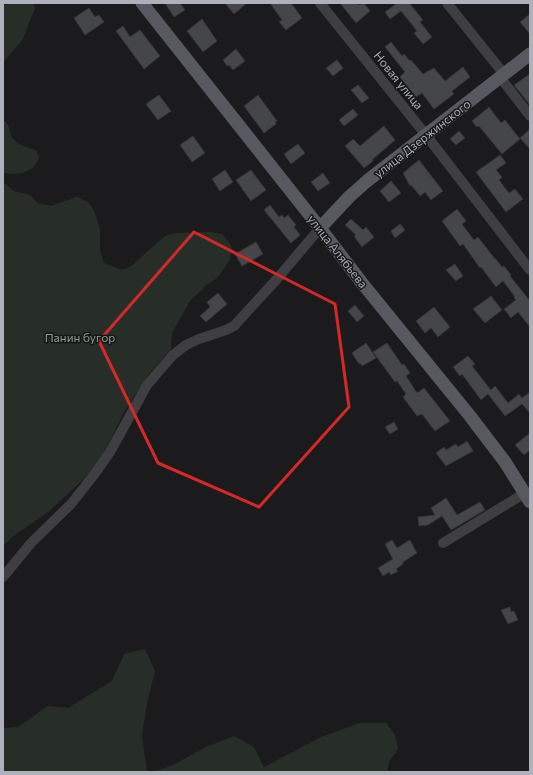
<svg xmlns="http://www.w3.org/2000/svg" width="533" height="775" font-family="Commissioner,sans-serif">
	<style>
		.green { fill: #272e28 }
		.building { fill: #454649; stroke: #353538 }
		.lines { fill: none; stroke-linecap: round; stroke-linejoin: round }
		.minor { stroke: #3e3e43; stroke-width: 10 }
		.major { stroke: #585960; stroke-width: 13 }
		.marked { fill: none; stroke: #d62828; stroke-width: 3; stroke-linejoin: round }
		.labels { text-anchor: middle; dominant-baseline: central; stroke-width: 3; stroke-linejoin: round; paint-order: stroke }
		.street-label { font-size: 12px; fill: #aeb1bb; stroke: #161518 }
		.park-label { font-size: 12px; fill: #87a48c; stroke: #161518 }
	</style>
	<rect width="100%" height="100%" fill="#1b1b1d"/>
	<!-- green -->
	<path class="green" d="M15 3H33L35 8 23 39 3 63V5Z
		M5 121C10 126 9 130 11 136 16 145 28 147 37 151L39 158C33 174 18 175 3 173V122Z
		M3 182 14 191 30 195 38 203 51 206 77 197 88 202 94 210 100 229V251L104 263 122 270 131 266 165 236 176 233 210 232 222 234 229 242 232 249 229 261 218 277 207 285 190 301 172 333 171 349 149 374 125 410 107 447 86 477 48 512 12 537 3 546Z
		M145 649 155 671 147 703 142 735 147 772H3V728L18 727 48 706 68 708 112 681 124 654Z
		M360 723H386L395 735 398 749 390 760 387 770 393 772H153L173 765 206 747 234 736 254 747 264 767 321 737Z"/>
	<!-- building -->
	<path class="building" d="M165 3H180L185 10 174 17Z
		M225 3H247L234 14Z
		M270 3H291L302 18 286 30 279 22 282 20Z
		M340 3H356L359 5 364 3 370 11 356 23Z
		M395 3H410V4L423 20 420 22 432 37 423 44 414 33 417 31 401 11 390 19 385 12 396 4Z
		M89 8 95 17 99 15 104 22 85 35 74 18Z
		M530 14V34L520 22Z
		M202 19 217 41 203 52 187 31Z
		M123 26 130 37 140 30 160 56 144 69 116 31Z
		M391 42 402 56 404 54 410 61 411 60 423 74 434 68 445 81 463 67 470 77 452 91 454 94 434 109 422 93 416 97 400 77 405 72 385 47Z
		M236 49 245 61 233 70 229 65 227 66 223 60Z
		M337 60 343 68 333 76 326 68Z
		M530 74V105L514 85Z
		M358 85 369 98 362 103 351 90Z
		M159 95 171 111 158 120 146 104Z
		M258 95 277 121 275 122 276 124 264 133 244 106Z
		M489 107 501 123 505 120 520 139 502 154 479 126 477 127 472 121Z
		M353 109 358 115 344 126 339 120Z
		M384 126 395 140 372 160 373 161 364 168 345 146 353 139 360 146Z
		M530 129V149L520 138Z
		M459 131 465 138 456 145 450 139Z
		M193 136 205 153 192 162 180 145Z
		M298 144 305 153 291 164 284 154Z
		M500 155 506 163 496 170 502 177 499 180 509 193 515 189 523 199 506 212 476 172Z
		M419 160 443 191 431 200 425 192 420 196 411 185 410 186 403 173Z
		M225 170 233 182 220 191 212 179Z
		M251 170 266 190 251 201 236 180Z
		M323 173 330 183 318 191 311 182Z
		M391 181 401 193 389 202 380 191Z
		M270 205 279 217 282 215 284 218 288 215 296 225 294 227 300 235 291 243 264 210Z
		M457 209 466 221 462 224 474 240 478 237 495 259V258L502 267 504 266 511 275 510 276 530 301V327L518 312 511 318 504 309 516 300 514 298 515 297 503 281 496 287 481 267 480 268 463 244 460 246 442 221Z
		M351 219 363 230 366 227 374 237 362 247 354 236 356 235 345 225Z
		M400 224 405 230 395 238 391 231Z
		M256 242 263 254 242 266 235 254Z
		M455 264 463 276 456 281 446 270Z
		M218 293 227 304 206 322 200 316 210 307 207 302Z
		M491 296 502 310 485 323 473 309Z
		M355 305 364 316 357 322 348 311Z
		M434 307 450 327 438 337 431 328 425 333 416 321Z
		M366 343 376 358 362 366 360 363 359 364 352 353Z
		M387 343 402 365 404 364 410 373 406 376 417 393 424 388 450 421 435 431 422 414 417 416 403 397 406 394 397 381 395 382 373 352Z
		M468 356 475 364 472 366 491 390 495 386 508 403 519 394 522 398 530 392V413L522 404 505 416 488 394 481 400 462 374 460 376 453 367Z
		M394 422 398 429 390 434 385 427Z
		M530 433V450L524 455 515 445Z
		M467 441 473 451 446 466 436 453 444 447 446 450 456 444 458 447Z
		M446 498 457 515 480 502 485 510 451 530 442 516 428 525 419 526 418 517 435 515 431 508Z
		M392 540 397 548 410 540 417 553 403 562V564L396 569 398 571 391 575 389 572 383 576 378 568 393 559 385 544Z
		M510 607 511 612 514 611 518 620 508 624 501 610Z"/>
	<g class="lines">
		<!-- minor -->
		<path class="minor" d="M320 3 426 135 530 270
			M447 3 504 74
			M500 77 530 116
			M443 543 525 493
			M3 577 31 543 71 504 93 476 110 452 147 385 173 355 186 345 199 339 226 330 234 326 277 279 320 228"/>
		<!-- major -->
		<path class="major" d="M142 3 320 228 362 283 470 416 505 462 530 502
			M320 228 349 197 367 181 530 54"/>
	</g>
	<!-- marked area -->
	<path class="marked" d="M194 232 335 304 349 407 259 507 158 463 99 341Z"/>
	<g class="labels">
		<!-- street labels -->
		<g class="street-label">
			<text transform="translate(399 80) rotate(51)">Новая улица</text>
			<text transform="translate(422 138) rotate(-38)">улица Дзержинского</text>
			<text transform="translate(338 251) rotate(52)">улица Алябьева</text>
		</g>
		<!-- park labels -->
		<g class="park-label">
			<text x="80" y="337">Панин бугор</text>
		</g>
	</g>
	<!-- border -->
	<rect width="533" height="775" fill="none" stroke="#aeb1bb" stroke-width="8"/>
</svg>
